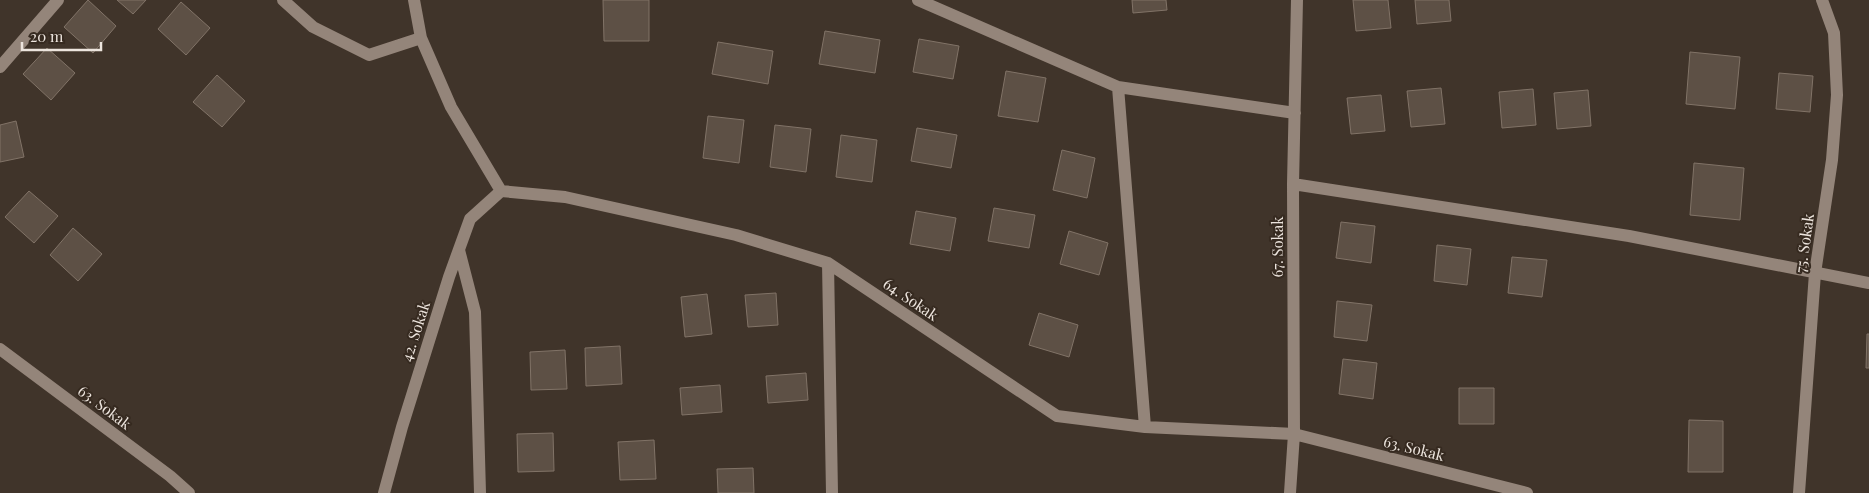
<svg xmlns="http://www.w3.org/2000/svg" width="1869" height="493" font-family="'Playfair Display',serif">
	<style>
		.building { fill: #5d5045; stroke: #817367 }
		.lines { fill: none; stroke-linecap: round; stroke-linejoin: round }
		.minor { stroke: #94857a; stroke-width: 12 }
		.labels { text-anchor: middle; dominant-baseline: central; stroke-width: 4; stroke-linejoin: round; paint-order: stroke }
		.street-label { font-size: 15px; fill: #ede5de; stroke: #362a20 }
	</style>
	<rect width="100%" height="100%" fill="#40342a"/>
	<!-- building -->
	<path class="building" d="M88 0 116 26 93 53 64 27Z
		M117 0H146L133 14Z
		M603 0H649V41H604Z
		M1132 0H1166L1167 10 1133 13Z
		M1353 0H1388L1391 28 1356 31Z
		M1415 0H1449L1451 21 1417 24Z
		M181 2 210 28 186 55 158 29Z
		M825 31 880 40 875 73 819 64Z
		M919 39 959 46 953 79 913 72Z
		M718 42 773 51 768 84 712 74Z
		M47 48 75 73 51 100 23 74Z
		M1690 52 1740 57 1735 109 1686 104Z
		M1006 71 1046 78 1038 122 998 116Z
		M1779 73 1813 76 1810 112 1776 109Z
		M217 75 245 101 222 127 193 102Z
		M1441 88 1445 124 1411 127 1407 91Z
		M1533 89 1536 125 1502 128 1499 92Z
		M1588 90 1591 126 1557 129 1554 93Z
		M1381 95 1385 131 1351 134 1347 98Z
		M708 116 744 120 739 163 703 158Z
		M16 121 24 157 0 162V125Z
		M775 125 811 129 806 172 770 167Z
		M917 128 957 135 951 168 911 161Z
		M841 135 877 140 872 182 836 177Z
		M1062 150 1095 158 1087 198 1053 190Z
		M1694 163 1744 168 1740 220 1690 215Z
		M29 191 58 216 34 243 5 217Z
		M994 208 1035 215 1029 248 988 241Z
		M916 211 956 218 950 251 910 244Z
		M1341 222 1375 226 1371 263 1336 258Z
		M73 228 102 254 78 281 50 255Z
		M1069 231 1108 243 1099 275 1060 264Z
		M1437 245 1471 249 1467 285 1434 281Z
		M1512 257 1547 260 1542 297 1508 293Z
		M776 293 778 325 748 327 745 295Z
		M707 294 712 334 685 337 681 297Z
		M1337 301 1372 305 1367 341 1334 337Z
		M1039 313 1078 325 1069 357 1029 345Z
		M1867 334H1869V368H1866Z
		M620 346 622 384 586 386 585 348Z
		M565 350 567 389 531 390 530 352Z
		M1343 359 1377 363 1373 399 1339 394Z
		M806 373 808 400 768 403 766 376Z
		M720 385 722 412 682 415 680 388Z
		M1459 388H1494V424H1459Z
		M1689 420 1723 421V472H1688Z
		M553 433 554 471 518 472 517 434Z
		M654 440 656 479 620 480 618 442Z
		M753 468 754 493H718L717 469Z"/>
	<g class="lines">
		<!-- minor -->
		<path class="minor" d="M283 0 313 27 369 55 421 38
			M414 0 421 38 451 107 501 191
			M918 0 1118 87 1295 113
			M0 67 58 0
			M1118 87 1145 427
			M1293 184 1629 236 1869 283
			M501 191 565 197 736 235 828 263 1057 416 1145 427 1294 434 1527 493
			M459 250 475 312 480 493
			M828 263 832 493
			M0 349 170 476 189 493
			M384 493 402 427 449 277 470 219 501 191
			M1290 493 1294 434 1293 184 1297 0
			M1799 493 1815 273 1832 160 1837 95 1834 33 1822 0"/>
	</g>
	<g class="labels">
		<!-- street labels -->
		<g class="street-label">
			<text transform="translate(1804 243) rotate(-82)">75. Sokak</text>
			<text transform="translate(1277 247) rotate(-90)">67. Sokak</text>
			<text transform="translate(911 299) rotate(34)">64. Sokak</text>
			<text transform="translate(415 331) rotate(-72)">42. Sokak</text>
			<text transform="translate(105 407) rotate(37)">63. Sokak</text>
			<text transform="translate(1414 448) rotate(14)">63. Sokak</text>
		</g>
	</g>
	<!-- scale -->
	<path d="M22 42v8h79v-8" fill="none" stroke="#ede5de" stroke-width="2.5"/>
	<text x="30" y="42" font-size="15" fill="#ede5de" stroke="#362a20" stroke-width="4" paint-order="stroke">20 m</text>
</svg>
